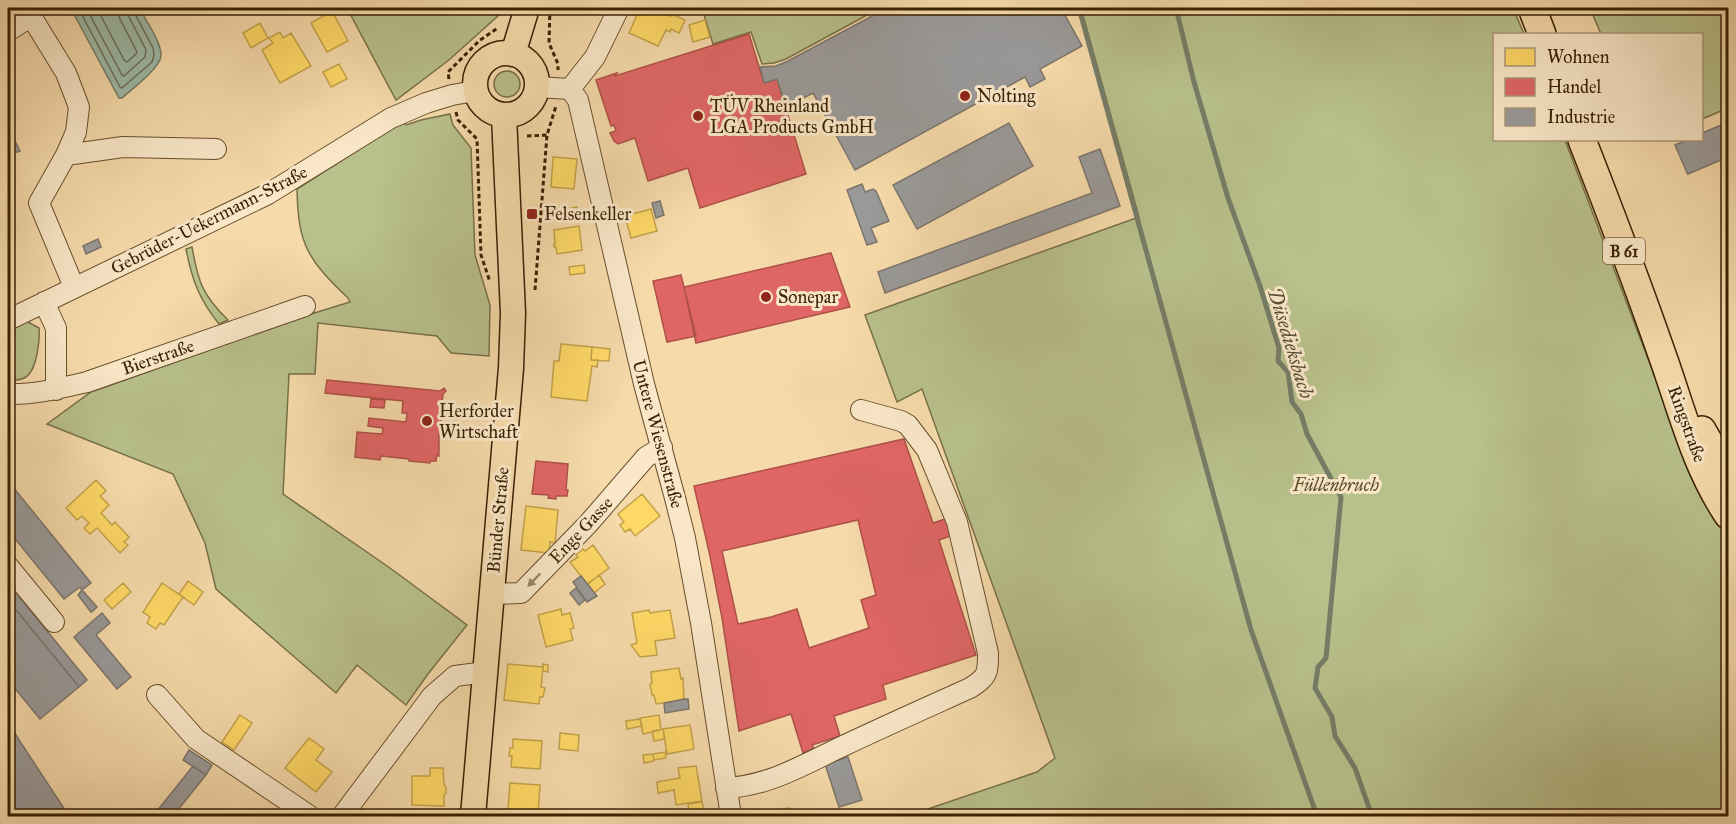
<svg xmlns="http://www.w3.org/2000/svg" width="1736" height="824" font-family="'IM FELL Great Primer',serif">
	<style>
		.green { fill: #b8c08b; stroke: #787047; stroke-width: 1.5 }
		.water { fill: #9dbba9; stroke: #757d67; stroke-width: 1.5 }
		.homes { fill: #ffd966; stroke: #c4a248; stroke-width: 1.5 }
		.shops { fill: #e06666; stroke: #ae5148; stroke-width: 1.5; fill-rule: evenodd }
		.industry { fill: #999; stroke: #7c756c; stroke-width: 1.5 }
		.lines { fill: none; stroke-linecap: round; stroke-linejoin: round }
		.shore { stroke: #6b6e56; stroke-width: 1.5 }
		.stream { stroke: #757d67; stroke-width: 5 }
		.minor-casing { stroke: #684f2d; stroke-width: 22 }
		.major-casing { stroke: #392103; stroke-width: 27 }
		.highway-casing { stroke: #392103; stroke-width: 30 }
		.path { stroke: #392103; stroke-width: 3; stroke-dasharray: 4.5 3; stroke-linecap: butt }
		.minor { stroke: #f9e7c8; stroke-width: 20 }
		.major { stroke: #f6daaa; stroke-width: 24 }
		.highway { stroke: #f6daaa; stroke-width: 27 }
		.oneway { fill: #998466 }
		.poi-dot { fill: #8f2418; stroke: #f9e7c8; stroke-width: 2 }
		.labels { text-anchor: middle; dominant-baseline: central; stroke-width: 6; stroke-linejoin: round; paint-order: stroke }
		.shield { fill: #f9e7c8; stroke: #735c3e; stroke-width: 1.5 }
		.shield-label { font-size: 16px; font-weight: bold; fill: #392103 }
		.poi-label { font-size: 18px; fill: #392103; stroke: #f9e7c8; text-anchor: start }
		.street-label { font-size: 18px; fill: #392103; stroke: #f9e7c8 }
		.park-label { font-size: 18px; font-style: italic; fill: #594925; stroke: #f9e7c8 }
		.water-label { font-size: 20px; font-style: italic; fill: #574f35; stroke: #f9e7c8 }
	</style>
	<rect width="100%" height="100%" fill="#f6daaa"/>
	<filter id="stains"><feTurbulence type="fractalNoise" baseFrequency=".00333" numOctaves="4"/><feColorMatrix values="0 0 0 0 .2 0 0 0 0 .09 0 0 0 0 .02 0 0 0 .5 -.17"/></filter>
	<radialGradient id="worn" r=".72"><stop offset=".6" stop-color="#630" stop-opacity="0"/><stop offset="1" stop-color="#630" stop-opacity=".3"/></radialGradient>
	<!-- green -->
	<path class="green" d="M347 8H502L500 14 449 60 396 100Z
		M702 8H880L786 59 774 63 762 64 751 32 713 44Z
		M1081 8H1513L1524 34H1494V140H1565L1672 422 1728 527V816H907L1037 772 1055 758 922 389 897 402 865 315 1139 217Z
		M1590 8H1728V108L1702 119V34H1601Z
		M494 84a13 13 0 1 1 26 0a13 13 0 1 1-26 0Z
		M450 114 453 125 471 148 475 255 490 305 489 356 451 353 437 336 318 323 315 374H289L283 494 390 568 467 625 428 674 406 705 357 665 336 693 216 589 205 543 173 474 47 424 91 392 308 315 350 302 348 298C308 260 298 245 297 189L391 129 404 123 406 125 421 120Z
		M192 247C198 281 202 295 228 320L219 324C199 299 192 280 186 249Z
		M26 321 39 328C40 339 37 370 26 377 20 381 14 380 8 380V330Z"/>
	<!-- water -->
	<path class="water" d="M82 8H139C145 19 162 43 161 56 160 68 132 89 122 98H119L75 16 79 10Z"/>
	<!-- homes -->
	<path class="homes" d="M640 8H650L671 16 672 14 685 20 679 33 671 29 670 32 666 30 658 46 629 33Z
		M332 11 348 41 327 52 311 23Z
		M705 20 710 37 693 42 689 25Z
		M260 23 268 38 251 48 243 33Z
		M280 32 283 38 291 33 311 66 280 83 262 50 273 43 269 38Z
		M339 64 347 79 331 87 323 72Z
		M553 157 577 159 574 189 551 187Z
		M577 207 578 215 564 218 562 210Z
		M651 209 657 231 631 238 625 216Z
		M579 226 582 250 557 254 556 247H554V244H555L554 230Z
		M584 265 585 273 570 275 569 267Z
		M561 344 592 347 591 360H598L597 367 592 366 587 401 551 397 554 361H559Z
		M592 347 610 349 609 361 591 360Z
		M96 480 106 491 100 496 109 505 101 513 112 525 115 522 129 537 124 542 128 545 120 553 97 528 90 534 84 528 89 523 82 516 77 520 66 508Z
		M642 494 660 516 635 536 630 529 625 532 620 525 624 522 618 514Z
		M526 506 558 510 555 543 550 542 549 553 521 550Z
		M593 545 609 568 587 584 570 562 578 557 576 555 583 549 585 551Z
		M599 575 605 584 594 593 588 584Z
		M188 581 203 592 194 605 179 594Z
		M123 583 131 592 112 609 104 600Z
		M162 583 183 597 164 625 160 623 156 629 147 623 150 617 143 612Z
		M561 609 562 615 570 613 574 628 570 629 573 640 546 647 538 615Z
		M649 610 650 613 670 610 675 638 655 641 657 655 640 657 631 645 637 643 632 613Z
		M508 664 543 667 541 687 545 688 543 697H540L539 704 504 700Z
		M543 664 548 665V672L543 671Z
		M679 668 681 679 683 678 684 700 656 704 654 695H652L650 684 652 683 651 672Z
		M240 715 252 723 234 750 222 742Z
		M659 715 661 730 643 734 640 718Z
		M640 719 642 726 627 729 626 721Z
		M690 725 694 749 667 754 663 729Z
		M663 729 665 739 654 741 652 731Z
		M560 733 579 735 578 751 559 749Z
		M309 738 324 749 316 760 332 772 316 792 285 768Z
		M513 739 542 741 540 769 511 767 512 756H509L510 748H513Z
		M665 752 666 758 654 760 653 754Z
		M653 754 654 761 644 763 643 755Z
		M696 766 702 801 676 805 674 790 658 793 657 782 680 778 678 768Z
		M430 768H443L444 785 446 787V793L444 795V806L412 805V776H430Z
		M510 783 540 785 538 816H518L519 811 508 810Z
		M702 802 704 810 689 812 688 804Z
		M788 808 790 816H767L774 814 773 812Z
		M393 811 411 813V816H392Z
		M554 811 569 812V816H554Z
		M629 811 630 816H619L618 812Z"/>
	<!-- shops -->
	<path class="shops" d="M749 34 764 83 777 79 806 174 700 208 688 168 648 181 635 138 618 144 614 141 610 133 616 131 614 125 611 126 596 80 617 73 615 76Z
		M831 253 850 307 696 343 684 287Z
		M681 275 696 336 667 342 653 281Z
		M327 380 440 391 444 388 446 391 443 394 442 403H444L440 424 444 429 443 432 439 434V456L437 455 436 461H430V463L409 461V459L381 456 380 460 355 457 357 432 382 434 383 428 368 426 369 418 406 422 407 413H402L403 401 325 393Z
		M371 399 385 400 384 408 370 407Z
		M904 439 933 523 948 518 953 535 939 540 976 655 883 685 886 699 834 716 840 736 812 745 814 749 803 753 791 714 739 731 722 618 710 556 694 486ZM858 520 876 595 861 600 869 628 809 648 797 609 771 617 738 624 722 551Z
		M536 461 568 464 566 490H568L567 496H556V499L548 498 549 495 532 494Z"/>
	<!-- industry -->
	<path class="industry" d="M887 8H1061L1082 46 1040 69 1045 79 1030 87 1025 77 855 170 813 93 786 107 777 79 764 83 760 67 776 66 788 61Z
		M1009 123 1033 166 917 229 893 185Z
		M1726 123 1728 129V157L1688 174V175L1675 145 1687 140H1702V133Z
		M16 143 20 151 14 153 10 145Z
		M1100 149 1120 206 885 293 878 272 1092 193 1079 157Z
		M8 179 14 194 8 197Z
		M862 184 865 192 873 189 876 191 889 221 871 228 877 242 867 245 847 190Z
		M660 201 664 215 656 218 652 203Z
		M98 239 101 247 86 254 83 246Z
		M8 481 91 583 82 590 80 587 64 599 8 530Z
		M581 576 597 596 587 602 573 582Z
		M8 583 87 680 79 687 8 600Z
		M576 588 585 600 579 605 570 593Z
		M82 590 97 607 93 611 91 612 78 595Z
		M8 600 79 687 40 719 8 680Z
		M102 613 110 623 96 635 131 677 117 689 74 637Z
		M684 699H688L689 709 665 713 664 703Z
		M8 722 21 743 69 816H8Z
		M189 750 212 765 206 775 183 760Z
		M848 757 862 800 839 807 825 764Z
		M193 766 206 775 173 816H153Z"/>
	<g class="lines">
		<!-- shore -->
		<path class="shore" d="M85 8 83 17 120 87 122 88 152 62 154 55 153 48 134 12V8
			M92 8 91 17 122 75 124 76 145 57 146 50 128 15 126 8
			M101 8V16L124 60 127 62 136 54 137 52 120 19 117 8"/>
		<!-- stream -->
		<path class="stream" d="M1079 8 1251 630 1317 816
			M1176 8 1194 82 1228 198 1259 283 1279 348 1278 361 1288 372 1292 402 1301 414 1307 434 1341 497 1326 658 1318 667 1315 688 1332 717 1335 736 1355 768 1372 816"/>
		<!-- minor casing -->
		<g class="minor-casing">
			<path id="minor" d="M26 8 66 73 79 107 76 132 66 155 39 203 74 287
				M8 31 32 16
				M537 87 570 89 578 100 644 384 675 498 685 538 701 623 731 816
				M570 89 595 57 619 8
				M66 155 123 147 216 149
				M44 302 56 328V390
				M8 320 268 194 391 118 426 103 452 95 475 91
				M8 394C34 395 61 388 87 382L305 306
				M8 566 54 622
				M492 594 521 593 588 524 646 457 662 447
				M157 695 196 739 310 816
				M726 788C769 786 805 764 843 746 885 726 928 707 970 688 988 677 988 673 988 653L957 522 927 450 908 425 901 421 861 410
				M342 816 432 696 455 676 486 672"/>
		</g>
		<!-- major casing -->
		<g class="major-casing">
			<path id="major" d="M475 84a31 31 0 1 1 62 0a31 31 0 1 1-62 0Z
				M513 54 527 8
				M473 816 511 368 513 313 504 116"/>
		</g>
		<!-- highway casing -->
		<g class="highway-casing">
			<path id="highway" d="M1532 8 1542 34
				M1582 140C1611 214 1639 288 1665 363 1683 415 1697 469 1728 515
				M1702 430 1713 449 1728 473"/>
		</g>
		<!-- path -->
		<path class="path" d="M550 8 549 43 558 64V70
			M449 79 448 72 480 40 498 28
			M456 112 458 120 477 139 481 255 490 282
			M527 136 547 135
			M535 290 547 135 556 106"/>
		<!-- minor -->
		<use href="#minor" class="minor"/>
		<!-- major -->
		<use href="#major" class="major"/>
		<!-- highway -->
		<use href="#highway" class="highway"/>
	</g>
	<!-- one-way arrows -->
	<defs><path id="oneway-solid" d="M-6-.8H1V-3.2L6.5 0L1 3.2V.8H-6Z" transform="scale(1.5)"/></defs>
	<use class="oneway" href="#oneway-solid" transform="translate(534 580) rotate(134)"/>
	<!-- markers -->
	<g class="poi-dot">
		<circle cx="965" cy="96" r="6"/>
		<circle cx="698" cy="116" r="6"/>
		<rect x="526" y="208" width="12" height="12" rx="3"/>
		<circle cx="766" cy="297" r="6"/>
		<circle cx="427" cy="421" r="6"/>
	</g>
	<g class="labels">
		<!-- shield labels -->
		<rect class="shield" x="1603" y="238" width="42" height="26" rx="4.5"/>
		<g class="shield-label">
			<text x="1624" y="251">B 61</text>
		</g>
		<!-- poi labels -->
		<g class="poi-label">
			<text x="977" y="96">Nolting</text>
			<text x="710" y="106">TÜV Rheinland<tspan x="710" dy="21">LGA Products GmbH</tspan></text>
			<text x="544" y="214">Felsenkeller</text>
			<text x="778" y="297">Sonepar</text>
			<text x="439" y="411">Herforder<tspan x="439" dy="21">Wirtschaft</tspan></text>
		</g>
		<!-- street labels -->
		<g class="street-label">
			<text transform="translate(209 220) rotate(-27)">Gebrüder-Uekermann-Straße</text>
			<text transform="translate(158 357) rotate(-19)">Bierstraße</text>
			<text transform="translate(1687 424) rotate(70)">Ringstraße</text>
			<text transform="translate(658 434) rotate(75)">Untere Wiesenstraße</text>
			<text transform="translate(498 520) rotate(-85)">Bünder Straße</text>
			<text transform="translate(581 530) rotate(-47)">Enge Gasse</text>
		</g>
		<!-- park labels -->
		<g class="park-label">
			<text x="1336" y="485">Füllenbruch</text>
		</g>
		<!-- water labels -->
		<g class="water-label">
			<text transform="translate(1291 343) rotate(73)">Düsedieksbach</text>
		</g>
	</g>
	<!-- margin -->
	<rect width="1736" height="824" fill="none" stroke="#f6daaa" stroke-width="30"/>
	<rect x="9" y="9" width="1718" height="806" fill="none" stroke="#392103" stroke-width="3"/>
	<rect x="15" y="15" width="1706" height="794" fill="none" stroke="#392103" stroke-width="1.5"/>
	<!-- legend -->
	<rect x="1493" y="33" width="210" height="108" fill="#f9e7c8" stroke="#ac9879" stroke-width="1.5"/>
	<rect x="1505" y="48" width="30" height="18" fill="#ffd966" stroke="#ac9879" stroke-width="1.5"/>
	<text x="1547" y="63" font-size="18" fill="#392103">Wohnen</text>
	<rect x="1505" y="78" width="30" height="18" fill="#e06666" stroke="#ac9879" stroke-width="1.5"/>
	<text x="1547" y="93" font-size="18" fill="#392103">Handel</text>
	<rect x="1505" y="108" width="30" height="18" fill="#999999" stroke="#ac9879" stroke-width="1.5"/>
	<text x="1547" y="123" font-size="18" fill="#392103">Industrie</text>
	<rect width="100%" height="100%" filter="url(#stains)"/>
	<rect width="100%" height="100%" fill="url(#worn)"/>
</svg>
